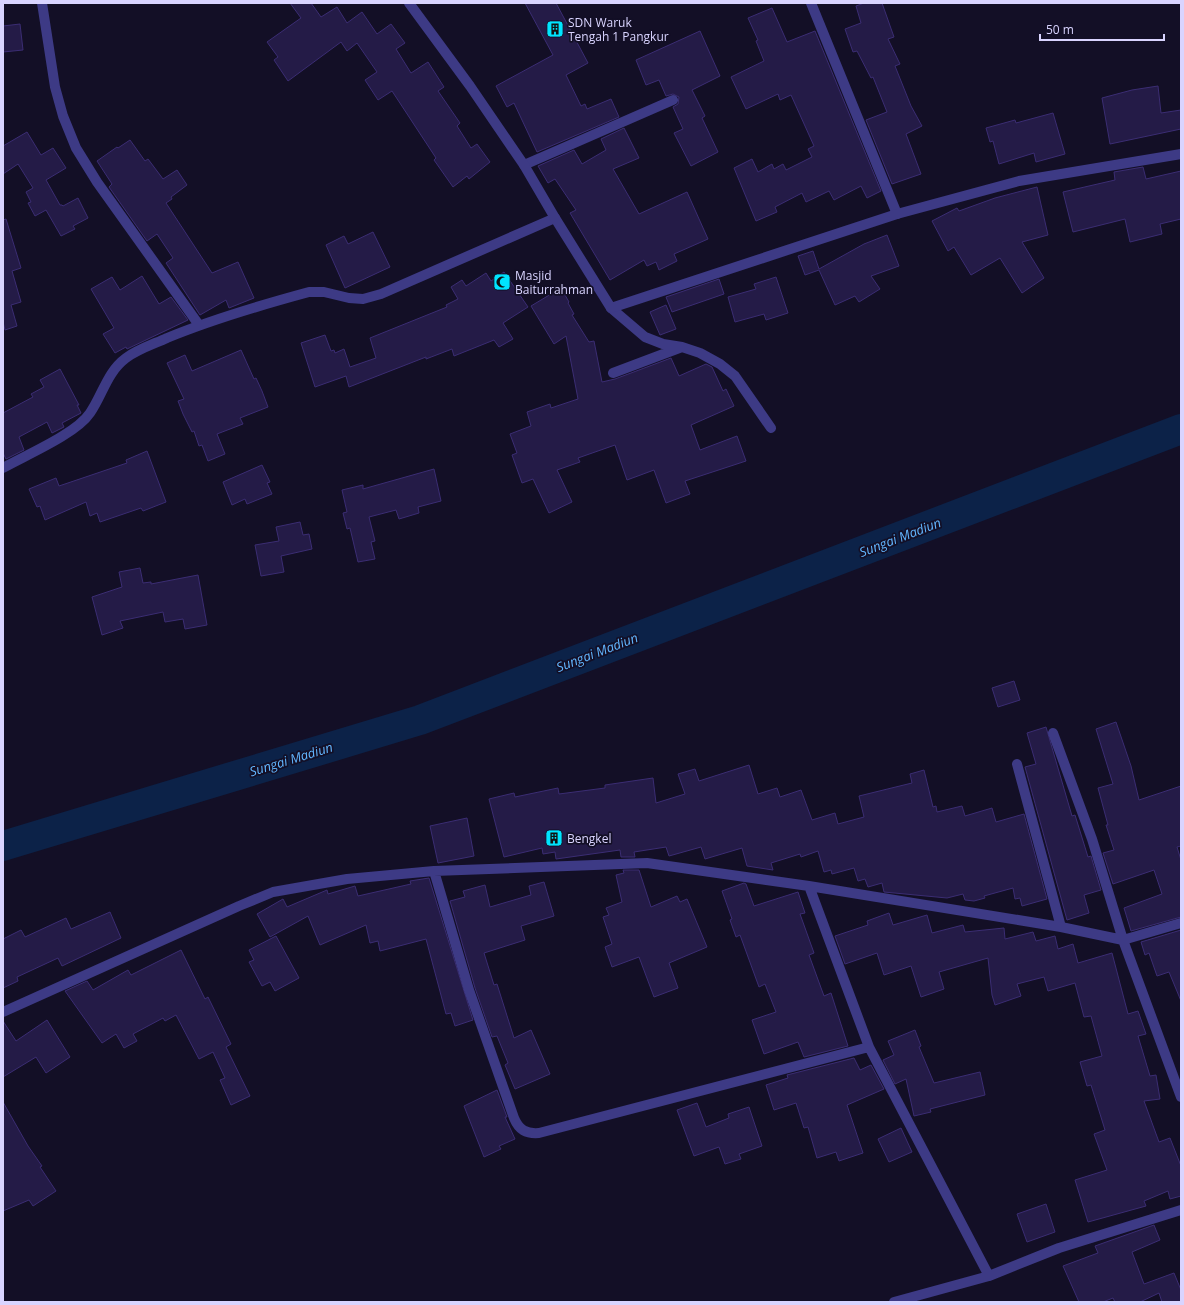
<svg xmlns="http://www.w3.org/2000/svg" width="1184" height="1305" font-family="'Open Sans',sans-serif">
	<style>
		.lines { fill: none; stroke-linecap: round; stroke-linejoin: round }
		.river { stroke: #0c2248; stroke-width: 30 }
		.building { fill: #241b47; stroke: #3b2d73 }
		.minor { stroke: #3d3a85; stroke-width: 10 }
		.tertiary { stroke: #3d3a85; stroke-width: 10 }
		.labels { text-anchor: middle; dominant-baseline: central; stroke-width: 3.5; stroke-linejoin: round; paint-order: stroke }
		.poi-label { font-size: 12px; fill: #d9d4ff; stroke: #130f26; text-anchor: start }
		.water-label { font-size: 13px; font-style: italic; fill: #62b6ff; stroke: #130f26 }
	</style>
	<rect width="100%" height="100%" fill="#130f26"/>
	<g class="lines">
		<!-- river -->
		<path class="river" d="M3 846 420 720 1181 429"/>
	</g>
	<!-- building -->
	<path class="building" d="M290 3H311L321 17 337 7 347 23 362 12 377 34 391 24 405 43 396 49 411 73 428 62 444 87 438 91 460 123 457 126 471 148 477 144 490 162 469 179 467 176 453 187 434 160 436 158 392 91 378 100 365 80 377 72 357 43 347 51 341 42 288 81 274 60 278 57 267 42 301 18Z
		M525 3H556L588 63 566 75 581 106 585 104 587 109 611 99 619 117 537 152 514 103 507 107 496 86 553 55Z
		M864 3H882L894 37 888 39 900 64 895 66 911 106 922 126 906 134 921 174 892 184 866 120 887 112 873 77 871 78 857 51 853 52 845 29 861 23 856 6Z
		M772 8 787 42 815 31 881 191 867 198 861 186 834 200 829 191 806 202 802 193 775 207 777 212 756 221 734 168 752 159 758 172 772 164 774 169 783 164 786 170 812 157 808 149 814 146 791 95 780 100 778 94 746 109 731 77 764 61 756 41 758 40 748 18Z
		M20 24 23 50 3 52V26Z
		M700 31 720 76 692 90 705 116 702 118 718 152 691 166 674 133 683 129 673 107 678 104 679 97 673 94 666 96 659 80 646 85 636 60Z
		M1158 86 1161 113 1181 110V129L1110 144 1102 98 1132 90Z
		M1053 113 1065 154 1036 162 1034 153 999 164 993 141 990 142 986 128 1015 120 1016 123Z
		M624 128 639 158 613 169 639 214 687 192 708 239 674 254 677 261 659 270 656 262 647 266 644 260 610 280 570 213 576 210 555 179 548 183 538 166 574 150 582 164 606 150 601 139Z
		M27 132 41 155 53 148 66 168 46 180 60 205H62L63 206 78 198 88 218 73 226 75 229 61 236 46 210 35 216 28 203 31 202 26 192 33 188 18 164 3 174V146Z
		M130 140 145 161 148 159 163 179 177 170 187 185 171 197 172 199 166 203 212 273 238 262 254 298 229 308 226 300 200 315 166 263 173 258 157 234 147 241 109 187 112 184 97 161 117 147 118 148Z
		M1143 167 1146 179 1181 171V219L1160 224 1162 234 1130 242 1125 219 1073 232 1063 192 1115 180 1114 172Z
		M1037 187 1048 235 1022 242 1044 278 1022 293 1000 258 971 275 954 247 948 251 932 221 957 208 959 211 995 198Z
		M6 219 21 268 12 271 21 302 11 305 17 326 5 330 3 322V220Z
		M373 232 390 267 345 288 326 245 344 236 348 244Z
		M887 235 899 266 871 276 880 289 859 302 855 296 835 305 819 270 805 275 798 256 813 251 819 269 864 244Z
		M504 272 528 307 503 323 513 339 499 347 494 340 454 356 452 349 426 359V357L349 387 346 376 315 387 301 343 325 335 331 351 334 350 335 353 344 349 350 367 376 358 370 338 447 307 446 305 458 299 451 287 462 280 466 286 486 273 491 281Z
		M142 276 159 304 171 297 188 320 127 349 126 347 115 353 103 334 114 328 91 289 112 277 120 290Z
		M776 277 788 313 766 320 764 314 735 322 728 297 756 289 754 284Z
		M719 279 724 294 672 312 666 297Z
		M561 288 569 302 568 303 574 314 572 315 589 342 594 341 602 382 615 379 671 358 679 376 706 364 712 367 723 391 726 389 734 406 691 425 700 450 737 436 746 461 685 481 690 494 666 503 654 470 627 480 615 445 578 458 580 462 557 470 572 502 549 513 533 479 522 483 512 455 517 453 510 434 531 426 527 412 550 404 551 408 578 399 566 336 554 344 531 306Z
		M666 305 676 329 660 335 650 312Z
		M241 350 254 379 256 378 262 391 268 407 240 418 243 424 217 434 225 454 208 461 202 445 199 446 194 431 192 432 183 414 178 401 184 399 167 363 185 355 192 371Z
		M60 369 79 405H77L81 413 62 423 64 427 52 433 47 422 19 437 24 450 6 459 3 453V413L33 397 31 394 44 387 40 380Z
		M147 451 166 502 143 511 141 508 100 522 97 513 90 516 86 502 45 520 40 506 37 507 29 489 56 478 59 486 127 463 126 460Z
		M262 465 270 482 267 483 272 494 247 504 245 499 232 505 223 482Z
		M434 469 441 501 418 507 419 513 399 519 396 510 369 517 375 541 371 542 375 559 358 562 350 528 347 529 343 513 347 512 342 490 363 485V489Z
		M300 522 303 535 309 534 312 549 281 556 284 572 261 576 255 545 279 541 276 527Z
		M140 568 143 583 151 582V584L198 575 207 625 185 629 183 619 165 622 163 612 120 621 123 628 102 635 92 597 122 587 119 572Z
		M1014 681 1020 700 998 707 992 688Z
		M1116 722 1131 766 1139 800 1181 786V846L1177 847 1181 860V917L1131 931 1124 908 1162 894 1154 870 1113 884 1103 853 1114 850 1106 825H1108L1098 788 1113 784 1096 729Z
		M1046 727 1072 816 1075 815 1088 857 1091 856 1101 890 1084 895 1089 913 1067 920 1025 767 1036 764 1027 733Z
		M749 765 758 794 777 788 780 797 801 790 812 820 835 813 838 824 864 817 859 796 912 783 910 774 924 770 933 807 936 806 937 812 962 806 965 816 992 808 996 822 1024 814 1047 899 1022 906 1020 898 1015 899 1013 888 984 896 985 898 974 901 965 900 963 894 947 898 884 892 882 883 868 887 865 879 858 881 854 868 832 874 831 870 824 872 818 851 801 857 800 854 771 863 773 870 747 866 742 848 705 859 701 847 669 856 666 847 634 852 635 857H621L620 850 556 859 555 852 543 854 542 848 504 857 489 799 514 793 515 797 558 788 559 794 605 788V785L653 778 656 803 685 794 678 774 695 769 699 781Z
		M467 818 474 856 438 863 430 826Z
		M623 870H639L651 907 677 896 680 902 687 899 707 947 669 963 678 988 654 997 639 957 612 967 605 947 612 944 603 917 609 915 606 908 622 902 616 875 624 873Z
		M429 878 473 1020 455 1026 451 1013 446 1014 426 939 380 951 378 941 370 943 366 925 320 945 308 916 270 937 257 914 283 899 287 907 327 890 328 894 355 886 358 896 411 884 410 881Z
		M544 882 554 916 521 926 525 940 484 953 494 985 497 984 514 1038 531 1030 550 1074 515 1089 505 1065 508 1063 497 1036 492 1037 475 988 450 901 465 897 463 891 485 885 490 907 531 895 529 886Z
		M744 883 746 884 754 906 798 892 805 913 800 914 814 953 809 955 824 996 831 993 848 1046 804 1057 798 1042 764 1054 752 1020 776 1012 765 984 759 987 740 935 736 937 730 920 732 919 722 891Z
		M110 912 121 938 62 966 58 958 17 977 18 981 3 988V939L21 930 25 937 66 918 71 929Z
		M889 913 893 925 927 915 932 933 963 925 965 932 1004 928 1005 939 1033 932 1036 941 1055 936 1058 949 1073 944 1078 963 1112 953 1128 1014 1138 1011 1146 1034 1138 1036 1150 1076 1156 1075 1160 1099 1144 1101 1159 1142 1170 1138 1181 1166V1196L1170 1199 1168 1191 1144 1201 1146 1206 1088 1222 1075 1180 1107 1170 1094 1134 1105 1130 1091 1085 1087 1086 1080 1062 1102 1056 1091 1016 1084 1017 1075 983 1048 991 1044 977 1017 984 1021 996 995 1005 992 995 988 958 939 972 944 989 921 997 911 966 884 975 877 953 845 964 835 936 868 925 867 921Z
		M1181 930V1001L1169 972 1157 976 1149 953 1145 955 1141 942Z
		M276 936 299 978 275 991 270 982 262 986 249 962 254 960 249 950Z
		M181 950 205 999 208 997 231 1044 226 1047 250 1096 231 1105 220 1080 225 1078 213 1052 199 1059 176 1015 165 1021 163 1018 133 1034 137 1041 124 1048 116 1034 102 1043 65 991 87 981 93 990 128 970 131 975Z
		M47 1020 70 1057 46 1073 36 1057 3 1077V1021L16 1041Z
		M915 1030 921 1046 919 1047 934 1083 980 1072 985 1095 930 1109 931 1112 914 1116 906 1079 895 1084 883 1060 894 1055 888 1041Z
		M854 1058 860 1070 871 1065 884 1089 847 1105 863 1153 839 1161 836 1152 817 1158 808 1127 804 1128 796 1103 774 1110 766 1085 788 1078 787 1075Z
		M497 1090 507 1117H505L515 1139 499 1146 501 1149 484 1157 464 1106Z
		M3 1102 28 1146 42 1166 40 1167 56 1191 33 1206 29 1200 3 1211Z
		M697 1103 706 1127 729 1118 728 1114 749 1107 762 1146 739 1154 741 1159 725 1164 719 1147 694 1156 677 1110Z
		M901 1128 912 1152 889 1162 878 1139Z
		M1046 1204 1055 1232 1027 1242 1017 1214Z
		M1154 1225 1160 1240 1132 1252 1144 1284 1174 1273 1181 1290V1302H1162L1159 1293 1140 1302H1115L1113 1298 1103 1302H1079L1063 1266 1098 1253 1095 1246Z"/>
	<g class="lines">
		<!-- minor -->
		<path class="minor" d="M42 3 55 87 63 116 76 148 97 182 199 325
			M811 3 897 214
			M524 165 673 100
			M611 308 645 337 663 344 682 347 700 353 720 364 735 376 771 428
			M613 373 682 347
			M3 468C26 455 76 434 90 413 103 394 107 372 126 358 138 349 154 344 167 338 213 319 261 305 309 292H324L349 298 363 299 381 294 555 218
			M1053 733 1092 839 1123 940 1181 923
			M1017 764 1061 927
			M434 871 469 990 514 1118C519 1130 526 1134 539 1133L869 1047
			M809 886 869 1047 989 1276
			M3 1012 239 906 273 892 347 879 434 871 647 863 809 886 1061 927 1123 940 1181 1097
			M894 1302 989 1276 1059 1248 1181 1210"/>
		<!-- tertiary -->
		<path class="tertiary" d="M409 3 470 86 524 165 555 218 611 308 897 214 1019 181 1181 154"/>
	</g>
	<!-- icons -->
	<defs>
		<g id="building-square" transform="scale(0.9)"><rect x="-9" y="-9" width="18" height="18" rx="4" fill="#00e5ff" stroke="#130f26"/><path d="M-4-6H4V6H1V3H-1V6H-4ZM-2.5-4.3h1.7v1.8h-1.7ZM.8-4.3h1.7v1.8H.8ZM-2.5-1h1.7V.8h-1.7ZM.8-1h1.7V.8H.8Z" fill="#111"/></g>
		<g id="mosque-square" transform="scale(0.9)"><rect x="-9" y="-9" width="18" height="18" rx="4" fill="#00e5ff" stroke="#130f26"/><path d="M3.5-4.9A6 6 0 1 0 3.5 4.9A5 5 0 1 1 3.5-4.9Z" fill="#111"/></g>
	</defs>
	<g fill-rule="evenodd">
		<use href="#building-square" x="555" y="29"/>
		<use href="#mosque-square" x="502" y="282"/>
		<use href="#building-square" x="554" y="838"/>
	</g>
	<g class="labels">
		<!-- poi labels -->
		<g class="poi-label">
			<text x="568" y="22">SDN Waruk<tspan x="568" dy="14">Tengah 1 Pangkur</tspan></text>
			<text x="515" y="275">Masjid<tspan x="515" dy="14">Baiturrahman</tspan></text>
			<text x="567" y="838">Bengkel</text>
		</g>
		<!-- water labels -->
		<g class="water-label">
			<text transform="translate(900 537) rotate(-21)">Sungai Madiun</text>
			<text transform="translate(597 652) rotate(-21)">Sungai Madiun</text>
			<text transform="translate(291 759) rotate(-17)">Sungai Madiun</text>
		</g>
	</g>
	<!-- border -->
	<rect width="1184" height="1305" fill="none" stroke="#d9d4ff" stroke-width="8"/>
	<!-- scale -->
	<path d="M1040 34v6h124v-6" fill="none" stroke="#d9d4ff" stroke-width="2"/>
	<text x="1046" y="34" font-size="12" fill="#d9d4ff" stroke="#130f26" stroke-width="3" paint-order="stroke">50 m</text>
</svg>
